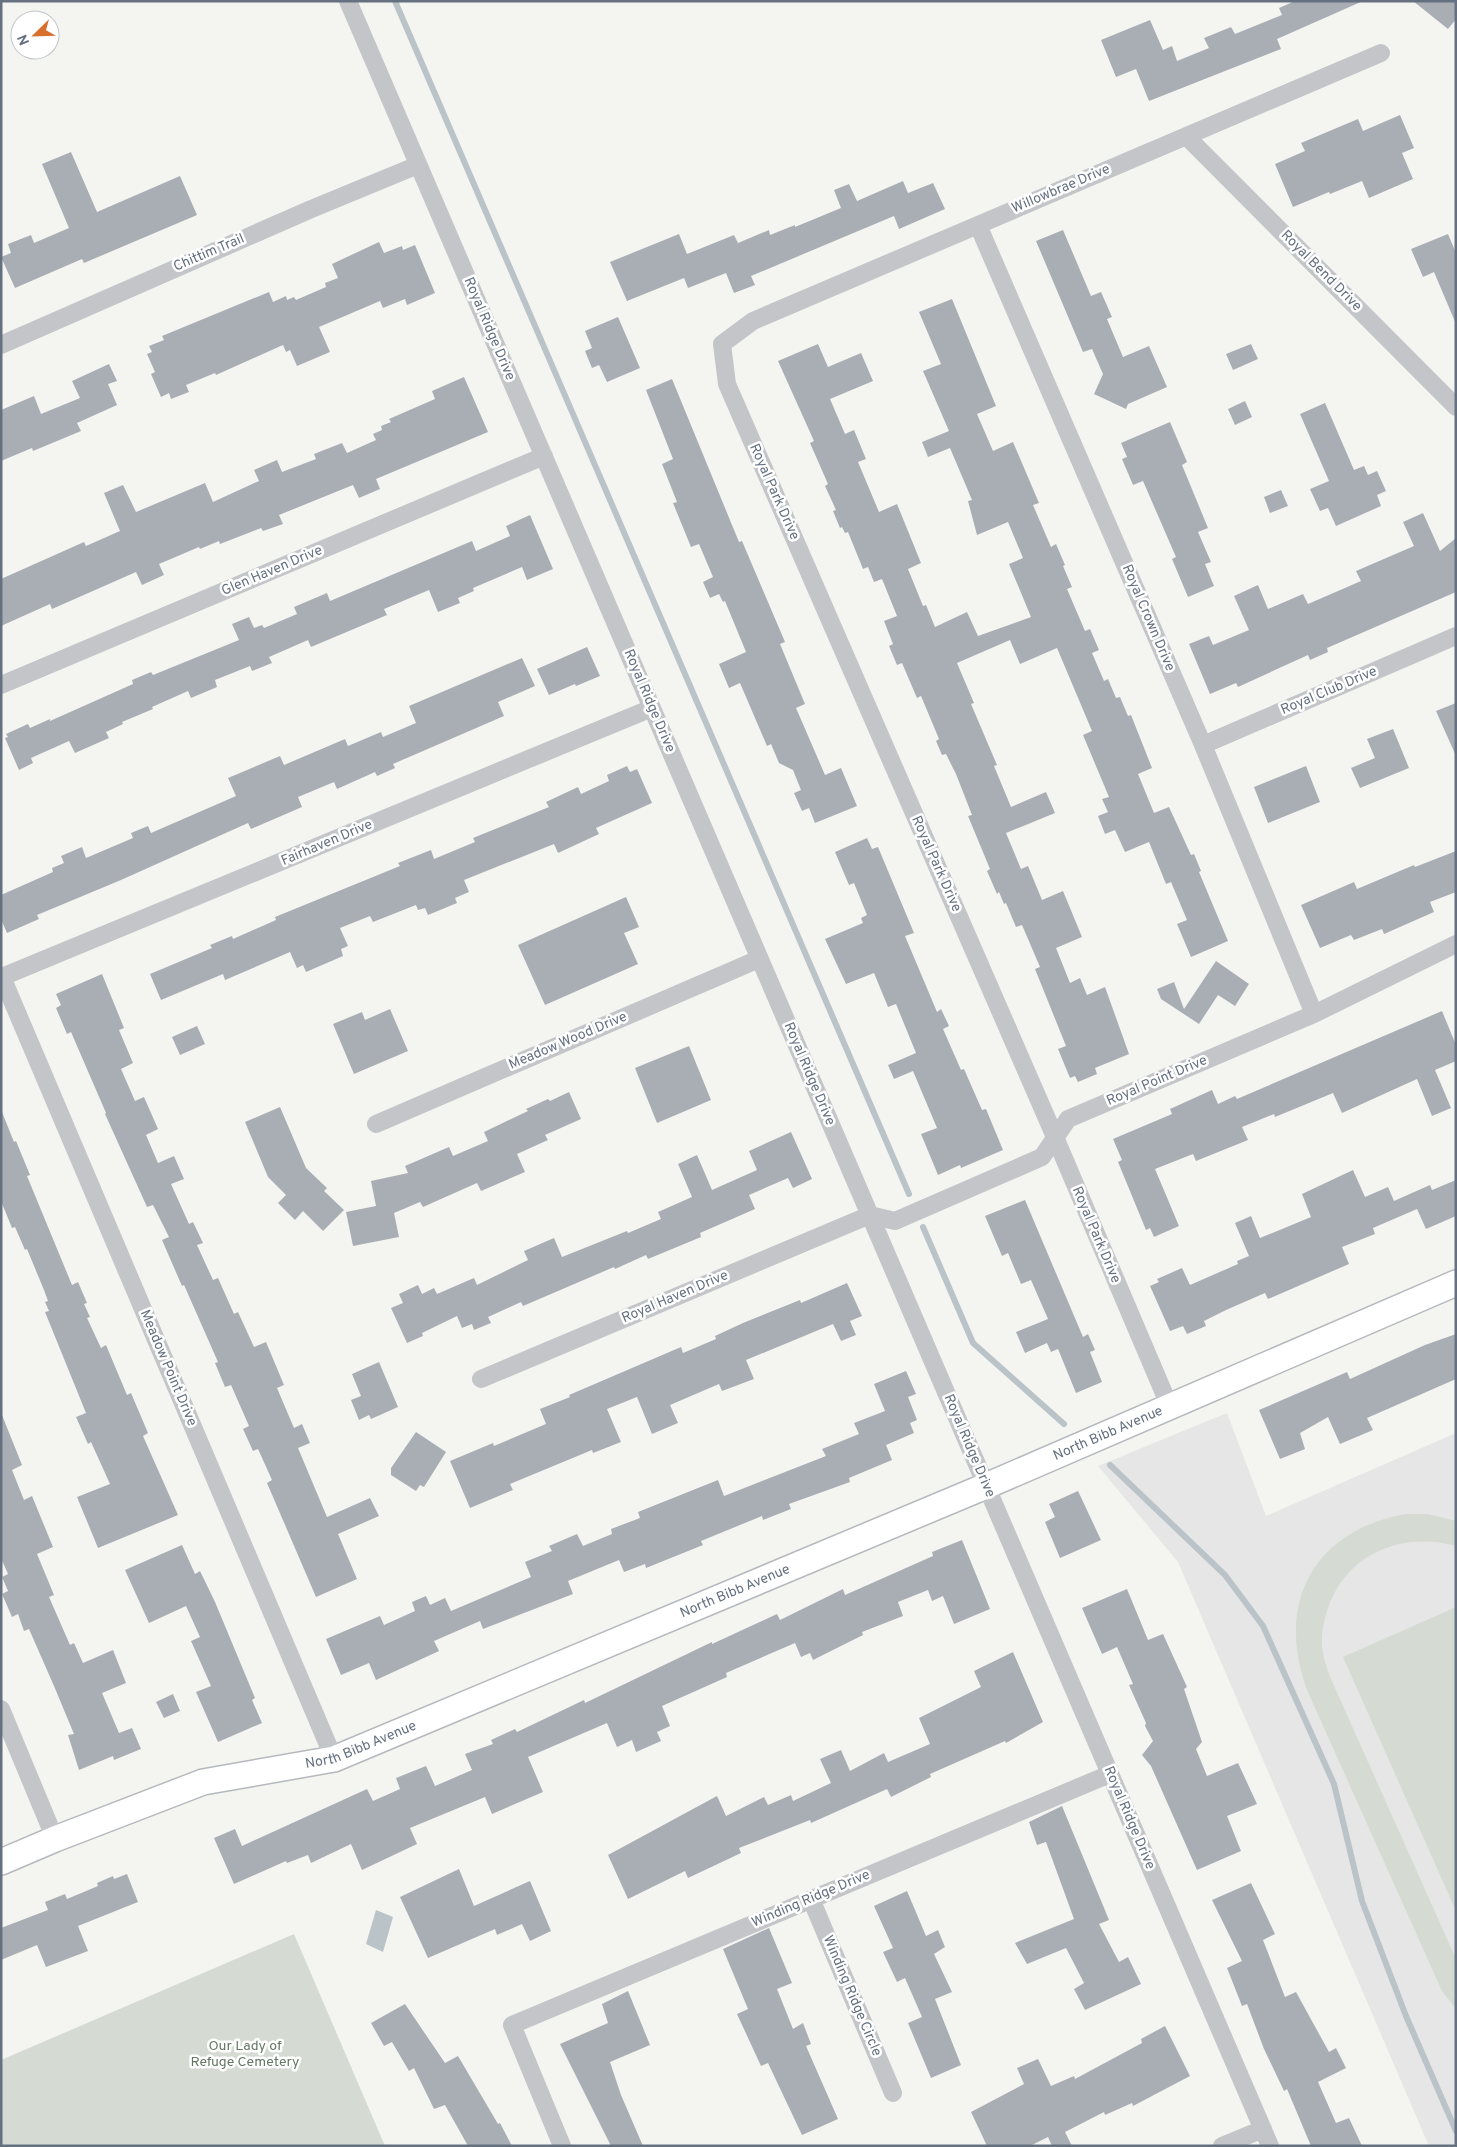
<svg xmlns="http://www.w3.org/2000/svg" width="1457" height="2147" font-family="Overpass,sans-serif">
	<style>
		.built { fill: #e5e6e5 }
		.green { fill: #d5dbd2 }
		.water { fill: #bac3c8 }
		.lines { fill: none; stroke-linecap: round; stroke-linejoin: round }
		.stream { stroke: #bac3c8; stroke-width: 6 }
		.building { fill: #a9aeb5 }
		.secondary-casing { stroke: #b5b8bd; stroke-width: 28 }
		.minor { stroke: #c3c5c9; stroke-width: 18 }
		.secondary { stroke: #fff; stroke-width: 25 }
		.labels { text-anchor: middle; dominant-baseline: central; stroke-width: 5; stroke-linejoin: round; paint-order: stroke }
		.street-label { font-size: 14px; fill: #657080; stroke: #fff }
		.park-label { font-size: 14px; fill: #657864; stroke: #fff }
	</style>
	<rect width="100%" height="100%" fill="#f4f5f1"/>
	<!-- built -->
	<path class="built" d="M1227 1413 1266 1516 1456 1433V2146H1429L1178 1562 1098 1466Z"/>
	<!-- green -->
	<path class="green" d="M1406 1514H1428L1456 1521V1546C1401 1531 1345 1554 1327 1611 1323 1624 1320 1639 1323 1653 1324 1661 1328 1670 1331 1679L1456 1959V2009L1442 1991 1307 1690C1275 1602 1314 1530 1406 1514Z
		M1456 1607V1911L1343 1657Z
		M294 1934 385 2146H1V2060Z"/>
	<!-- water -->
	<path class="water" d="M376 1910 393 1917 383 1952 366 1944Z"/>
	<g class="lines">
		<!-- stream -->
		<path class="stream" d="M395 1 909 1194
			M923 1227 973 1343 1064 1424
			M1110 1465 1225 1575 1263 1626 1334 1784 1362 1901 1406 2016 1456 2131"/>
	</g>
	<!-- building -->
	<path class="building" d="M1295 1H1363L1277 39 1281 49 1149 101 1136 69 1116 77 1101 40 1150 20 1163 50 1172 46 1177 61 1209 48 1204 38 1231 27 1235 34 1282 15 1279 8Z
		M1413 1H1456V19L1448 29Z
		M1400 115 1414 148 1402 153 1413 179 1369 198 1362 181 1330 194 1329 192 1293 207 1275 164 1305 151 1301 143 1358 119 1363 131Z
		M71 152 97 212 180 176 197 215 84 263 82 259 15 288 1 257 11 253 8 244 31 235 34 243 69 228 42 164Z
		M903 181 908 193 933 183 945 209 899 229 894 216 751 276 755 285 734 293 726 273 688 288 684 278 627 301 610 262 679 234 687 254 734 235 738 243 769 230 770 235 795 225V227L841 208 834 190 849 184 857 201Z
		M1063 230 1091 296 1101 292 1112 317 1107 319 1123 357 1149 346 1167 387 1128 404 1126 409 1094 394 1103 374 1092 349 1083 352 1036 241Z
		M1448 234 1456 253V324L1434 272 1423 277 1411 249Z
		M379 242 384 253 402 246 403 250 415 245 435 293 407 305 405 299 383 308 380 301 319 327 330 352 297 366 290 350 286 352 283 345 216 375 215 373 186 385 189 392 171 399 169 393 161 397 151 374 155 372 147 354 152 352 149 346 164 340 162 336 269 292 273 302 286 296 287 300 294 297 296 300 326 287 325 283 338 278 332 264Z
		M952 299 996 406 977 414 993 451 1013 442 1039 503 1033 505 1051 547 1056 544 1065 565 1063 566 1072 587 1067 589 1085 631 1090 629 1099 650 1092 653 1104 681 1108 679 1116 698 1120 697 1128 716 1131 715 1152 768 1138 774 1154 813 1169 807 1191 855 1194 854 1201 871 1199 872 1228 941 1191 957 1177 924 1187 920 1171 882 1166 884 1149 842 1125 852 1115 830 1105 834 1098 816 1108 812 1102 799 1109 797 1083 735 1092 731 1057 648 1020 664 1010 640 957 663 974 703 971 704 997 765 994 766 1011 807 1046 792 1055 813 1006 833 1021 869 1028 866 1042 900 1063 891 1082 937 1056 948 1070 983 1080 978 1087 995 1105 987 1129 1054 1095 1068 1097 1074 1078 1082 1075 1076 1070 1078 1058 1049 1066 1046 1035 969 1040 967 1022 925 1016 927 1006 903 1004 904 999 892 997 894 987 871 990 869 968 816 972 815 956 774 946 754 942 755 936 741 939 739 921 696 917 698 902 663 897 665 889 646 893 644 884 621 897 616 882 579 874 582 868 567 863 569 848 532 845 533 842 527 840 528 833 511 836 510 825 486 828 484 810 443 814 441 778 361 818 344 828 367 861 353 873 381 830 399 845 434 854 430 866 459 858 462 879 512 897 504 921 563 908 569 923 606 926 605 935 627 967 612 978 636 1031 617 1009 564 1023 558 1008 522 977 535 968 501 972 500 950 448 928 457 922 442 949 431 923 371 941 364 919 312Z
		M618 317 640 368 607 382 599 365 592 368 585 351 592 348 585 331Z
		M1251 344 1258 359 1233 370 1226 354Z
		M109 364 117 381 108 384 117 405 77 423 81 431 33 451 32 448 1 461V410L34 396 41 414 80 398 72 381Z
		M464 377 488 432 376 479 380 489 359 498 353 485 279 515 283 524 263 531 261 528 220 544 219 541 200 549 199 547 159 564 164 575 142 585 136 572 52 609 50 604 1 626V579L84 542 86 546 120 531 104 493 123 485 136 512 205 483 213 502 259 481 254 470 277 460 282 472 316 459 314 454 342 443 347 453 376 440 373 434 382 430 381 426 391 422 389 419 435 399 432 391Z
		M672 379 739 542 742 541 785 642 780 644 805 704 796 708 825 775 841 768 857 806 815 823 809 808 802 811 794 793 801 790 793 770 779 763 771 744 767 746 740 683 729 688 719 664 746 652 725 601 723 602 719 594 710 598 703 582 713 577 699 544 691 547 673 503 677 502 662 464 673 459 646 390Z
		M1245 401 1252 417 1235 425 1228 409Z
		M1325 403 1354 470 1364 466 1368 475 1377 471 1386 491 1377 495 1381 506 1336 526 1328 508 1320 511 1310 489 1329 481 1300 414Z
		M1170 422 1187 462 1182 465 1208 528 1198 532 1211 562 1205 564 1214 586 1188 597 1172 559 1176 557 1143 481 1133 485 1122 459 1127 457 1121 443Z
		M1281 490 1288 506 1270 513 1264 497Z
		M1423 513 1440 551 1456 538V592L1327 648 1328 652 1310 660 1308 655 1238 687 1236 683 1210 694 1189 644 1209 636 1213 645 1249 630 1234 596 1258 585 1268 609 1303 594 1308 604 1361 581 1356 571 1414 546 1403 522Z
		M530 515 553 569 527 580 522 567 473 588 474 591 458 598 460 603 438 612 429 590 384 609 387 615 311 647 308 640 269 657 272 663 252 671 250 666 215 680 217 687 191 698 188 691 152 707 153 709 122 722 123 724 106 732 109 738 75 753 69 741 31 758 33 763 19 770 5 738 8 737 6 734 28 724 30 728 50 719V721L133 684 132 680 151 672 153 675 239 640 232 624 249 617 254 628 262 625 264 628 297 614 294 607 327 593 330 601 472 541 476 551 510 536 506 526Z
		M587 647 600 676 576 686 575 684 549 695 537 669Z
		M522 658 535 686 498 702 504 716 393 764 395 768 377 776 375 772 337 789 334 782 298 797 302 807 251 829 248 823 121 880 37 915 39 919 7 933 1 919V895L53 872 52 868 64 863 61 856 82 847 86 858 133 838 131 833 148 826 151 833 236 796 228 778 280 756 284 765 345 739 348 746 381 732 383 737 416 723 409 706Z
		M1456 703V756L1436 711Z
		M1393 729 1409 768 1360 788 1351 768 1375 758 1367 739Z
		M627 766 630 772 637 769 652 803 596 828 599 834 558 853 554 844 464 880 469 892 455 898 457 903 428 915 425 908 418 910 416 905 373 922 370 916 340 928 348 946 341 949 343 956 306 972 303 965 297 968 290 952 225 980 223 974 161 1000 150 974 212 948 210 945 232 936 233 939 276 920 275 917 400 866 398 863 431 850 434 859 475 842 473 838 549 807 546 802 578 787 581 794 609 781 607 775Z
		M1306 766 1320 802 1268 823 1254 787Z
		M867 838 872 849 878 847 914 933 905 936 937 1012 941 1009 949 1026 943 1029 961 1070 964 1069 982 1110 986 1109 1003 1150 961 1168 960 1165 938 1175 921 1134 937 1128 913 1071 894 1079 888 1065 916 1053 896 1004 888 1007 874 973 846 984 825 939 863 923 861 918 867 915 854 883 849 885 835 852Z
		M1456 851V892L1430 902 1434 912 1384 934 1382 929 1354 940 1351 935 1320 948 1301 905 1354 882 1357 889 1414 865 1415 867Z
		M626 897 639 927 624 933 638 964 545 1005 518 945Z
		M1216 961 1249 984 1235 1006 1218 995 1199 1024 1161 999 1157 989 1174 982 1184 1009Z
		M102 974 124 1028 119 1030 133 1063 121 1069 135 1101 144 1097 158 1129 146 1135 158 1163 174 1156 184 1179 171 1184 189 1224 193 1222 203 1243 197 1245 213 1280 218 1278 234 1314 238 1312 254 1347 266 1342 284 1385 277 1388 294 1428 302 1424 310 1443 298 1448 327 1517 370 1498 379 1516 338 1534 357 1579 316 1597 267 1483 272 1480 258 1449 253 1451 243 1429 249 1426 231 1385 225 1387 215 1363 218 1362 184 1285 182 1286 162 1240 169 1237 153 1205 147 1207 105 1114 106 1113 71 1032 67 1034 56 1008 61 1005 56 994Z
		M390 1009 408 1051 354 1074 333 1024 362 1012 365 1020Z
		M1442 1011 1456 1045V1061L1435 1070 1451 1108 1432 1116 1417 1079 1342 1113 1333 1093 1275 1117 1274 1114 1242 1127 1248 1140 1196 1161 1193 1154 1155 1169 1179 1226 1154 1237 1150 1228 1146 1230 1118 1162 1122 1160 1113 1139 1172 1114 1170 1109 1212 1090 1218 1104 1235 1096 1237 1099Z
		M197 1026 205 1044 180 1055 172 1037Z
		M689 1046 711 1100 657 1123 635 1068Z
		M569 1092 581 1119 545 1135 548 1140 517 1154 525 1172 481 1191 477 1183 423 1207 420 1202 394 1213 399 1237 353 1246 346 1212 376 1206 371 1181 408 1173 405 1166 449 1147 453 1156 488 1141 484 1132 528 1111 526 1109 548 1099 550 1101Z
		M280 1107 306 1168 327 1188 324 1191 344 1210 323 1231 303 1211 295 1220 278 1203 286 1195 268 1177 245 1122Z
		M2 1112 14 1142 16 1141 30 1175 27 1176 72 1285 78 1282 87 1303 84 1304 90 1317 87 1318 101 1348 106 1345 127 1395 131 1393 148 1433 143 1436 178 1515 98 1548 77 1497 110 1484 91 1442 88 1444 76 1417 86 1413 45 1312 49 1311 45 1302 48 1301 44 1290 27 1249 25 1250 15 1227 12 1228 1 1201Z
		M791 1132 812 1179 793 1188 788 1178 749 1195 755 1209 700 1233 701 1237 648 1259 646 1255 615 1269 614 1267 523 1306 521 1302 488 1317 491 1323 474 1330 472 1324 462 1328 457 1316 422 1333 423 1336 407 1343 391 1308 403 1303 399 1294 418 1285 422 1294 434 1288 437 1294 474 1278 477 1285 528 1260 524 1251 554 1238 562 1257 627 1231 628 1233 661 1219 658 1212 692 1197 678 1164 697 1155 712 1190 757 1170 749 1151Z
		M1353 1170 1365 1197 1388 1187 1394 1201 1430 1185 1432 1190 1456 1180V1216L1426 1229 1417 1209 1373 1228 1375 1234 1342 1247 1349 1264 1268 1299 1265 1293 1226 1310 1204 1321 1206 1326 1187 1334 1183 1326 1170 1331 1150 1286 1159 1282 1157 1279 1182 1268 1190 1285 1238 1264 1237 1261 1249 1256 1235 1223 1251 1216 1260 1238 1311 1217 1302 1194Z
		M1025 1200 1083 1337 1088 1334 1095 1350 1090 1352 1102 1382 1076 1393 1058 1349 1051 1352 1047 1343 1025 1353 1016 1332 1048 1319 1031 1280 1021 1284 1008 1253 1002 1256 985 1216Z
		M847 1283 862 1316 850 1321 856 1335 841 1341 833 1324 746 1360 754 1379 722 1391 719 1384 670 1405 678 1423 652 1434 637 1397 607 1409 621 1442 593 1453 592 1450 510 1484 513 1490 470 1508 450 1461 493 1443 494 1446 546 1424 540 1409 570 1397 569 1395 681 1347 683 1353 716 1339 715 1336 743 1323 800 1300 801 1303Z
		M1456 1334V1379L1367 1418 1373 1430 1340 1444 1328 1417 1300 1433 1305 1449 1280 1459 1259 1410 1347 1372 1350 1379 1425 1345Z
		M379 1362 398 1407 371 1419 369 1415 359 1420 351 1400 361 1396 352 1374Z
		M906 1371 916 1394 908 1397 917 1420 910 1423 914 1433 886 1445 892 1460 849 1478 850 1482 789 1504 791 1509 763 1520 762 1516 701 1541 703 1545 646 1568 645 1564 624 1572 619 1560 568 1581 573 1594 483 1629 480 1621 434 1641 439 1651 376 1680 369 1663 341 1675 326 1639 380 1616 384 1625 415 1611 412 1602 426 1596 430 1605 445 1598 451 1611 531 1577 525 1562 552 1551 549 1546 577 1534 583 1546 612 1534 611 1529 640 1518 638 1512 718 1480 724 1496 826 1456 822 1449 859 1434 854 1423 885 1411 874 1384Z
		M2 1415 22 1465 12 1470 24 1500 32 1496 53 1547 37 1554 54 1595 49 1597 70 1645 74 1643 83 1663 113 1650 126 1683 102 1693 119 1733 132 1728 141 1749 114 1760 113 1756 79 1770 68 1735 74 1734 54 1686 29 1629 24 1631 18 1614 12 1617 2 1594 8 1591 2 1577 8 1574 1 1558Z
		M416 1432 446 1452 424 1487 420 1485 416 1491 391 1475V1468Z
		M1078 1491 1101 1540 1060 1558 1045 1522 1055 1517 1049 1504Z
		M962 1540 990 1609 954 1624 943 1596 932 1601 928 1590 898 1602 903 1616 862 1632 863 1635 813 1660 810 1653 801 1657 795 1643 726 1673 727 1677 662 1706 670 1726 657 1732 661 1741 636 1752 632 1740 617 1747 607 1723 528 1757 543 1792 492 1814 485 1797 410 1828 417 1844 362 1870 351 1844 311 1863 308 1855 287 1863 286 1861 234 1884 214 1838 235 1829 242 1846 367 1789 373 1801 400 1789 396 1778 426 1766 435 1786 472 1770 465 1754 493 1744 491 1740 515 1729 517 1732 584 1700 585 1703 712 1642V1644L777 1614 780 1620 843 1589 845 1595 933 1556 932 1552Z
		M182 1545 195 1574 200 1571 215 1602 255 1698 252 1700 262 1723 218 1742 196 1692 211 1686 191 1641 200 1637 186 1606 149 1623 125 1570Z
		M1127 1589 1148 1640 1163 1634 1187 1687 1184 1689 1202 1742 1196 1749 1207 1776 1238 1763 1257 1804 1227 1816 1241 1851 1197 1870 1151 1766 1142 1755 1153 1741 1145 1726 1146 1723 1129 1685 1133 1684 1117 1647 1102 1654 1082 1608Z
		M1013 1652 1043 1722 1006 1743 1005 1741 930 1774 931 1777 891 1797 887 1789 811 1823 810 1820 739 1848 741 1853 688 1878 685 1871 628 1899 608 1855 717 1796 726 1816 764 1797 768 1805 791 1795 793 1801 831 1783 820 1759 841 1750 850 1771 884 1753 888 1762 930 1744 919 1718 981 1687 974 1671Z
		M173 1694 180 1711 164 1718 156 1702Z
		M1062 1806 1109 1920 1099 1924 1119 1962 1128 1957 1141 1984 1085 2010 1074 1989 1084 1983 1066 1948 1027 1964 1015 1943 1074 1919 1046 1842 1037 1845 1029 1822Z
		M459 1869 474 1906 530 1881 551 1931 530 1941 522 1924 497 1935 495 1929 428 1958 400 1897Z
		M127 1874 138 1902 78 1926 88 1951 46 1967 37 1945 1 1960V1928L48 1910 45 1902 65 1894 67 1899 98 1886 97 1883 113 1876 114 1879Z
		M1251 1883 1275 1934 1263 1940 1285 1997 1296 1992 1329 2052 1336 2048 1346 2068 1318 2082 1336 2123 1349 2118 1362 2146H1311L1287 2089 1284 2091 1264 2049 1247 2004 1242 2006 1227 1968 1242 1961 1212 1900Z
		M907 1891 926 1936 938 1930 945 1947 934 1954 952 1992 935 1999 961 2065 931 2078 908 2023 922 2017 905 1978 897 1982 883 1952 893 1948 874 1906Z
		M769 1928 792 1983 777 1989 793 2029 803 2023 811 2044 806 2046 838 2119 802 2135 768 2063 761 2066 737 2014 748 2009 723 1949Z
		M628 1991 650 2045 610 2062 621 2095 643 2146H611L560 2044 608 2023 602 2004Z
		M405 2004 445 2063 458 2056 498 2124 500 2123 512 2146H468L445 2105 434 2109 414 2068 409 2071 392 2042 384 2046 371 2023Z
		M1165 2026 1190 2076 1133 2106 1132 2103 1105 2115 1104 2112 1065 2132 1072 2146H1052L1048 2137 1030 2146H987L971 2112 1024 2084 1017 2068 1038 2059 1051 2086 1074 2076 1075 2079 1142 2043 1141 2039Z"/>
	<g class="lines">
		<!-- secondary casing -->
		<g class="secondary-casing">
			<g id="secondary">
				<path id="s1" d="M1 1862 55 1839 203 1782 334 1759 986 1486 1456 1283"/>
			</g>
		</g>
		<!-- minor -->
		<path class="minor" d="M348 1 1270 2146
			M1186 136 1456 407
			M978 225 1203 745 1314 1014
			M1 345 309 210 418 165
			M1 685 544 456
			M1203 745 1456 636
			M376 1124 759 959
			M481 1379 870 1215 895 1221 1042 1157 1068 1119 1314 1014 1456 944
			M1169 1405 1055 1137 727 384 722 344 753 321 1381 53
			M1 1709 55 1839
			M334 1759 2 977 652 708
			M811 1899 893 2093
			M562 2146 512 2025 1110 1774
			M1222 2146 1263 2129"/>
		<!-- secondary -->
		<use href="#secondary" class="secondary"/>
	</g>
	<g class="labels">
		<!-- street labels -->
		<g class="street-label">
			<text transform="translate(1061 189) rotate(-23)">Willowbrae Drive</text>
			<text transform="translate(209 253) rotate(-23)">Chittim Trail</text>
			<text transform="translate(1321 271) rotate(45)">Royal Bend Drive</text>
			<text transform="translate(489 329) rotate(67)">Royal Ridge Drive</text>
			<text transform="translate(774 492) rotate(66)">Royal Park Drive</text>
			<text transform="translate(272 571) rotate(-23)">Glen Haven Drive</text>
			<text transform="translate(1148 618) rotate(67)">Royal Crown Drive</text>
			<text transform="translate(1329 691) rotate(-23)">Royal Club Drive</text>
			<text transform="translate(649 701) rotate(67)">Royal Ridge Drive</text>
			<text transform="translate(327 843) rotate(-23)">Fairhaven Drive</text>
			<text transform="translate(936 864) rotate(66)">Royal Park Drive</text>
			<text transform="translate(568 1041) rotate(-23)">Meadow Wood Drive</text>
			<text transform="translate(809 1074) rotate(67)">Royal Ridge Drive</text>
			<text transform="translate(1157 1081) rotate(-23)">Royal Point Drive</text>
			<text transform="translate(1096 1235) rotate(67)">Royal Park Drive</text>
			<text transform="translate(675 1297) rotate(-23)">Royal Haven Drive</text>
			<text transform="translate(168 1368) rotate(67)">Meadow Point Drive</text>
			<text stroke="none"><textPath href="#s1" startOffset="1190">North Bibb Avenue</textPath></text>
			<text transform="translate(969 1446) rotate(67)">Royal Ridge Drive</text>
			<text stroke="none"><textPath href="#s1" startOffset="785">North Bibb Avenue</textPath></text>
			<text stroke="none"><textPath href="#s1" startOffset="380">North Bibb Avenue</textPath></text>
			<text transform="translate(1129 1818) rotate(67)">Royal Ridge Drive</text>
			<text transform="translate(811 1899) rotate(-23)">Winding Ridge Drive</text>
			<text transform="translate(852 1996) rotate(67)">Winding Ridge Circle</text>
		</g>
		<!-- park labels -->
		<g class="park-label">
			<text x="245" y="2046">Our Lady of<tspan x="245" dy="16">Refuge Cemetery</tspan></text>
		</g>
	</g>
	<!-- border -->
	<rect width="1457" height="2147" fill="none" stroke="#657080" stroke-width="5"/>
	<!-- north arrow -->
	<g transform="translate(35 35) rotate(247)"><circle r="24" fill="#ffffff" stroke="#c1c6cc"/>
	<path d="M0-4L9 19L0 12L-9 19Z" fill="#d86f2d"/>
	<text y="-8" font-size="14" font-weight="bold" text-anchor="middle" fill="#657080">N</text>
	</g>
</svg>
